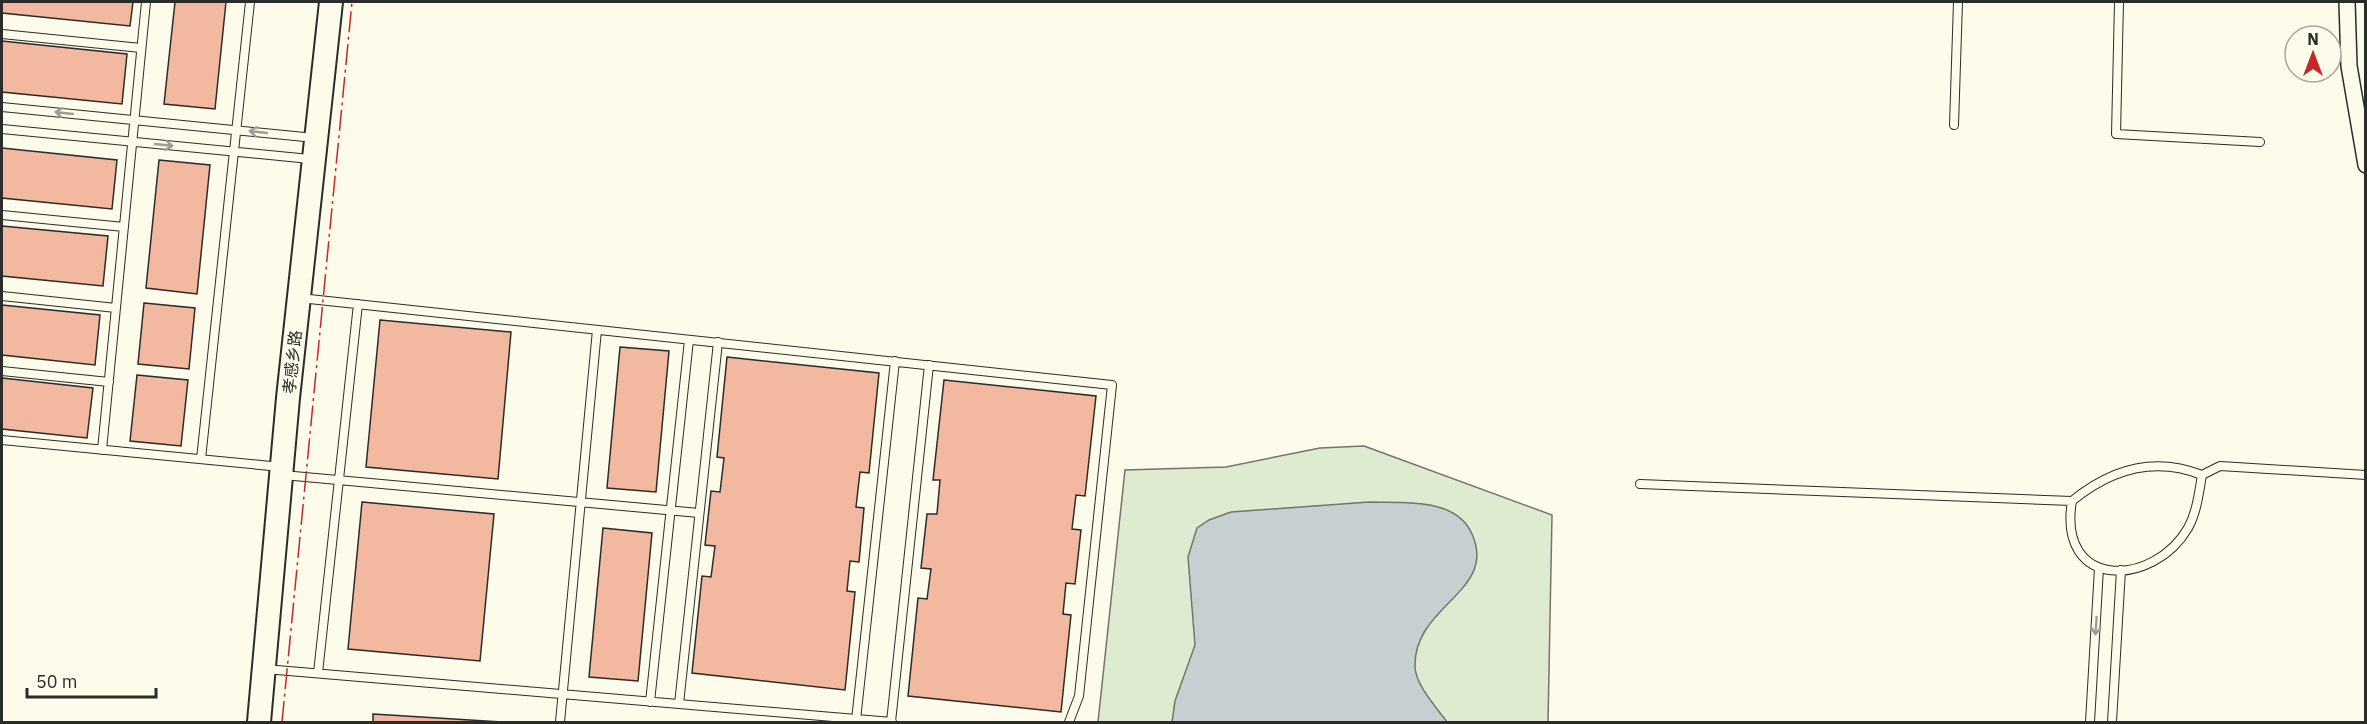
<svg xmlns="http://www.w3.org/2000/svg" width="2367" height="724" font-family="'IBM Plex Sans','Noto Sans SC',sans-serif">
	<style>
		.green { fill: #deebd1; stroke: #74746e; stroke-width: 1.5 }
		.water { fill: #c7d0d0; stroke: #74746e; stroke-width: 1.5 }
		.building { fill: #f2b8a0; stroke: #2b2b2b; stroke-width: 1.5 }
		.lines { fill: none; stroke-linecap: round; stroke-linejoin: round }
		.lane-casing { stroke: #2b2b2b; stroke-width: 10 }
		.street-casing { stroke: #2b2b2b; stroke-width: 18 }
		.secondary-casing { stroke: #2b2b2b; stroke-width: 26 }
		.lane { stroke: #fdfbea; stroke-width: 8 }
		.street { stroke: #fdfbea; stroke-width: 15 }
		.secondary { stroke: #fdfbea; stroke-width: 22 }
		.power { stroke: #c62828; stroke-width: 1.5; stroke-dasharray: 21 4.5 3 4.5; stroke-linecap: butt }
		.oneway { stroke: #9e9d94 }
		.labels { text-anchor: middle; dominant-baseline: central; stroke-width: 4.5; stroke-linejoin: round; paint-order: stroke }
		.street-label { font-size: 16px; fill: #2b2b2b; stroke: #fdfbea }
	</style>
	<rect width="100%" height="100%" fill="#fdfbea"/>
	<!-- green -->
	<path class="green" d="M1364 446 1552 515 1548 722H1098L1125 470 1226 467 1320 448Z"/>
	<!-- water -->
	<path class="water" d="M1369 502C1403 503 1456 497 1472 534 1498 592 1413 605 1415 667 1416 686 1437 708 1447 722H1172L1175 701 1195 645 1188 557 1197 528 1209 520 1231 512Z"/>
	<!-- building -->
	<path class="building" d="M2 2H133L130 26 2 13Z
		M175 2H226L215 109 164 104Z
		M2 41 127 54 122 104 2 92Z
		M2 148 117 160 112 209 2 198Z
		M159 160 210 165 197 294 146 288Z
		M2 226 108 236 103 286 2 276Z
		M144 303 195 308 189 369 138 364Z
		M2 305 100 315 95 365 2 355Z
		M380 320 511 332 498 479 366 467Z
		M620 347 669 351 656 492 607 488Z
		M727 357 879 373 869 473 860 472 856 507 864 508 859 562 850 561 847 591 855 592 845 690 692 673 702 576 711 577 715 546 705 545 711 491 720 492 724 458 717 457Z
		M137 375 188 380 181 446 130 441Z
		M2 378 93 388 87 438 2 429Z
		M944 380 1096 396 1085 496 1076 495 1072 529 1081 530 1075 584 1066 583 1063 614 1071 615 1061 712 908 696 918 598 927 599 931 569 921 568 927 514H937L940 480H933Z
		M362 502 494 514 480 661 348 649Z
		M603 528 652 533 638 681 589 677Z
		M373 714 502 722H373Z"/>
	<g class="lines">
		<!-- lane casing -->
		<g class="lane-casing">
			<path id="lane" d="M2119 2 2116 134 2260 142
				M2 34 141 48
				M2 107 315 138
				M1954 125 1958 2
				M2 129 310 159
				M2 215 124 227
				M2 296 116 308
				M300 298 1112 385 1079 696 1069 722
				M2 371 109 382
				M2 440 281 467
				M102 450 146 2
				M201 459 250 2
				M283 475 699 513
				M2202 475C2199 492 2197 512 2188 528 2154 587 2057 591 2072 501 2111 469 2154 456 2202 475L2220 466 2366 475
				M1640 484 2072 501
				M265 669 892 722
				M318 673 358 304
				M650 702 689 340
				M679 704 718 342
				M856 720 895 361
				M560 722 597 330
				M891 722 929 365
				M2090 722 2099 568
				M2112 722 2121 570"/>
		</g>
		<!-- street casing -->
		<g class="street-casing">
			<path id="street" d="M2347 2 2349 66 2366 165"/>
		</g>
		<!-- secondary casing -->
		<g class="secondary-casing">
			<path id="secondary" d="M259 722 288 398 331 2"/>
		</g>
		<!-- lane -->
		<use href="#lane" class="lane"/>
		<!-- street -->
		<use href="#street" class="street"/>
		<!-- secondary -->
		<use href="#secondary" class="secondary"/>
		<!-- power -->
		<path class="power" d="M282 722 352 2"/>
	</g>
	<!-- one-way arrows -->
	<defs><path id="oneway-shaft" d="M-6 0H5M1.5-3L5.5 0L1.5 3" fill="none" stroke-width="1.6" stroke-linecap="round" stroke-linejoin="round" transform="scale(1.5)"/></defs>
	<g class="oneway">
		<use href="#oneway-shaft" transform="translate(64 113) rotate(-174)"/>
		<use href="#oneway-shaft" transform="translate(258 132) rotate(-174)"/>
		<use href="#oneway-shaft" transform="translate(164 145) rotate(6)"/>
		<use href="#oneway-shaft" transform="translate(2096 626) rotate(94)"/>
	</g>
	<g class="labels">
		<!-- street labels -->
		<g class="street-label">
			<text transform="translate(292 362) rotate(-84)">孝感乡路</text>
		</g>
	</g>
	<!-- border -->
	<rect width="2367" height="724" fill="none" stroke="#2b2b2b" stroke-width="6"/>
	<!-- north arrow -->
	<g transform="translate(2313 54)"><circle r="28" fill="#fdfbea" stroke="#a9a89e" stroke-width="1.5"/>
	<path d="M0-4.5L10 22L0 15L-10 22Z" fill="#c62828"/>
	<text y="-9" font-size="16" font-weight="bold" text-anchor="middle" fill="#2b2b2b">N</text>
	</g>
	<!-- scale -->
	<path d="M27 688v9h129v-9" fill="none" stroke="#2b2b2b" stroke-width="3"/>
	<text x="36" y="688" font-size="18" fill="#2b2b2b" stroke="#fdfbea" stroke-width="4.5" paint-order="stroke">50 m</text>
</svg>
